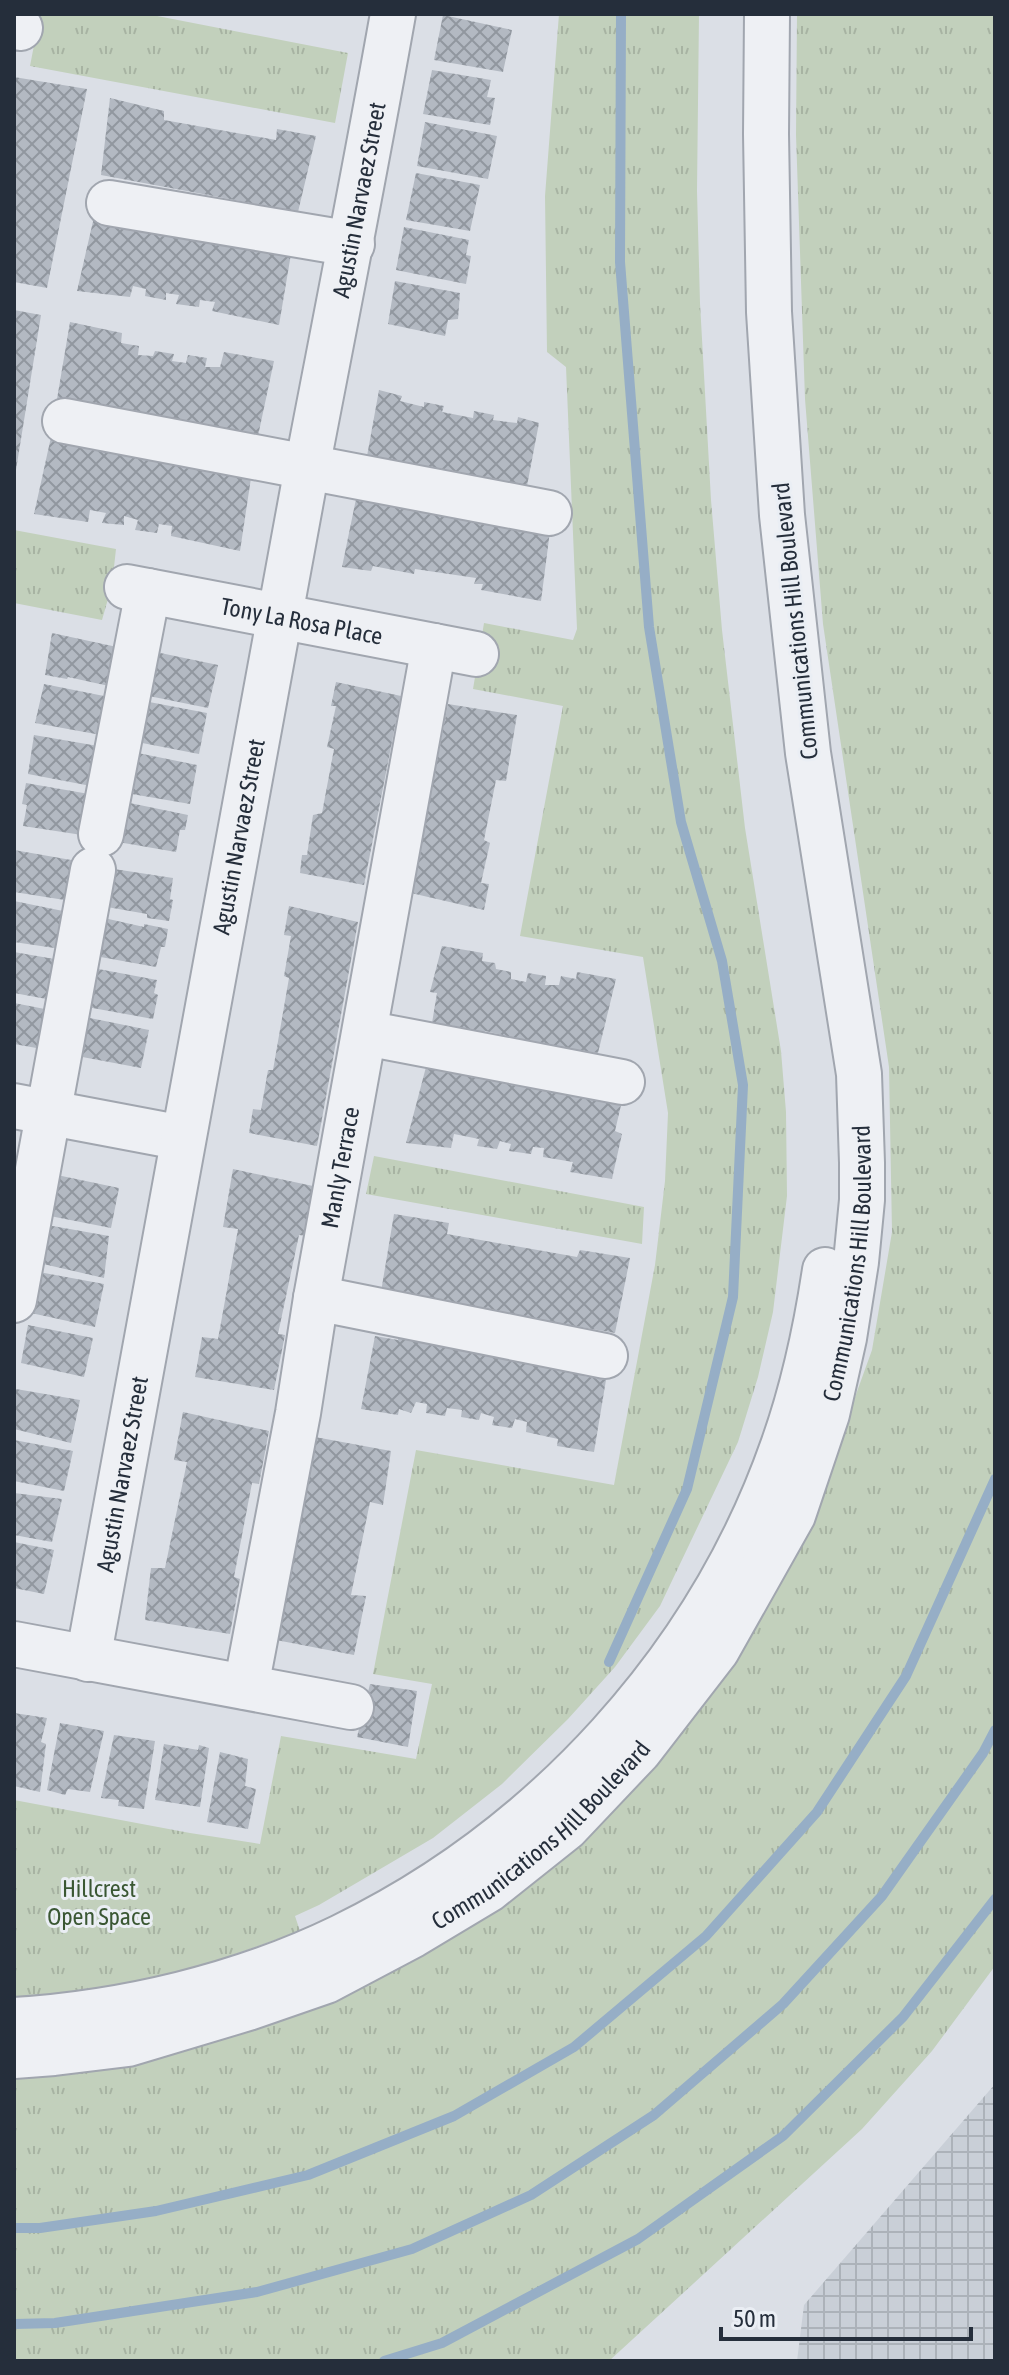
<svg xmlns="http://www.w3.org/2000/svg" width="1009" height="2375" font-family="'Asap Condensed',sans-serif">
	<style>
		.industrial { fill: url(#industrial-grid) }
		.grass { fill: url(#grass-tufts) }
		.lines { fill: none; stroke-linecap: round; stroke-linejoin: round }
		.stream { stroke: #96aec6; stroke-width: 10 }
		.building { fill: url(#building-cross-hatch) }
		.minor-casing { stroke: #a1a6af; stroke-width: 48 }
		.minor { stroke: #eef0f4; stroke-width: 44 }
		.labels { text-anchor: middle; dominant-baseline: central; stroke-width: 6; stroke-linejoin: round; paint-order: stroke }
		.street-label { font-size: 24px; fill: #252e3b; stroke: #eaeef4 }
		.park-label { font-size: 24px; fill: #3a5733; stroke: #eaeef4 }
	</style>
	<defs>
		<pattern id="industrial-grid" width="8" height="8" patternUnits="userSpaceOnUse" patternTransform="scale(2)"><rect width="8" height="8" fill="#c9cfd7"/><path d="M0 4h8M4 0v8" fill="none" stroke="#acb2b9"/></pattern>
		<pattern id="grass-tufts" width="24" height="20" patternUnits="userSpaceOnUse" patternTransform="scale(2)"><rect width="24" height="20" fill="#c2d0bc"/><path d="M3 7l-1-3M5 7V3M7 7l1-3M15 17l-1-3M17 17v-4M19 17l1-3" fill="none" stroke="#a7b3a2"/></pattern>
		<pattern id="building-cross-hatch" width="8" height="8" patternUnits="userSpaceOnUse" patternTransform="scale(2)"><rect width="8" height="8" fill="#b3b9c2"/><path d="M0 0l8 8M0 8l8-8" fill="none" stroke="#91979f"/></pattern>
	</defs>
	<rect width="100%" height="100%" fill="#dbdfe6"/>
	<!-- industrial -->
	<path class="industrial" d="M995 2084V2361H797L804 2305Z"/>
	<!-- grass -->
	<path class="grass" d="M40 14H147L348 53 335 123 30 66Z
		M559 14H699L697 191 700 303 711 500 722 630 745 828 781 1051 786 1112 787 1196 773 1312 758 1377 738 1442 660 1606 615 1667 568 1719 502 1784 433 1838 319 1905 295 1916 300 1931C244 1951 188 1972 130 1985 93 1992 52 1996 14 1997V1800L190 1833 260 1844 281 1736 416 1759 432 1684 373 1674 416 1450 614 1485 655 1265 665 1181 668 1113 643 957 520 936 563 706 473 689 484 623 573 640 577 629 566 367 547 352 545 196Z
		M797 14H995V1966L932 2051 862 2129 609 2361H14V2072L579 1839 656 1765 736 1657 810 1522 872 1350 892 1232 889 1067 823 624 805 399 796 135Z
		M14 530 116 549 112 585 102 620 14 603Z
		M374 1156 644 1207 642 1244 366 1194Z"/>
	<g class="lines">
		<!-- stream -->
		<path class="stream" d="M609 1662 687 1489 733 1297 743 1085 722 961 681 822 649 627 620 262 621 14
			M14 2228H40L156 2211 308 2175 454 2116 574 2047 706 1936 817 1812 906 1676 995 1479
			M14 2324 55 2323 257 2292 412 2249 531 2195 654 2115 783 2004 882 1896 983 1753 995 1730
			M384 2361 442 2343 638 2239 783 2136 903 2017 995 1899"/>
	</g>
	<!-- building -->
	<path class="building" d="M443 15 512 30 503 72 434 60Z
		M432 70 491 80 487 97 495 98 490 125 423 114Z
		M14 77 87 89 47 288 14 282Z
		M110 98 164 111V120L276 140 277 129 316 136 298 212 101 175Z
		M425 122 497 136 488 179 417 166Z
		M416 173 480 185 470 231 406 220Z
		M94 217 291 254 279 325 212 311 215 302 200 300 199 307 176 304 179 295 166 293V300L145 296 146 289 133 286 130 297 77 291Z
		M404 227 469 240 466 255 471 256 466 284 396 270Z
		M395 281 460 293 458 319 448 320 445 336 388 324Z
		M14 310 41 315 16 470H14Z
		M70 322 122 333 121 343 139 346 138 355 153 356 155 351 174 354 172 361 186 363 188 355 207 358 205 367H220L224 352 274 361 258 436 57 399Z
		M379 390 402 396 400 401 424 407V402L444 406 442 412 473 418 474 411 494 415 493 420 517 423 518 417 539 423 527 486 367 456Z
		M51 437 251 478 240 551 171 536 172 526 159 524 157 533 135 530 138 520 124 516V525L102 523 106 513 90 510 88 522 34 514Z
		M356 499 550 531 541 601 481 590 483 584H474L476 578 415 569 414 574 373 566 371 571 342 567Z
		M52 633 117 647 109 686 68 677 67 679 45 675Z
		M151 651 218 665 208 708 144 695Z
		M336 682 401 696 364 885 300 873 302 855H307L313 815 322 813 334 749 327 747 336 706H331Z
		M44 684 109 697 101 735 35 723Z
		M144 701 207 713 199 754 137 742Z
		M448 704 517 715 506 781 496 780 484 840 490 843 481 883 489 884 484 910 411 893Z
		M34 735 98 746 91 786 28 774Z
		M133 752 197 765 190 804 126 793Z
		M26 783 89 794 82 835 23 826 27 805 22 804Z
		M125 802 188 815 185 830H180L176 852 118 842Z
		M14 850 77 861 71 901 14 892Z
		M114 869 173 878 170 899 173 900 169 921 147 918V914L107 907Z
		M14 901 68 912 61 949 14 942Z
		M289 906 358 922 317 1146 249 1133 253 1109 261 1110 268 1070H273L289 978 284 976 291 936 284 935Z
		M104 918 144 927V924L168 929 165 947H161L156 967 95 956Z
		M442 946 483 953 482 961 495 963 496 969 511 972V979L526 982 528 973 546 976 545 985H559L561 976 576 979 577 972 616 979 598 1053 575 1050 574 1055 545 1050 546 1045 485 1031 482 1038 453 1032 454 1026 432 1023 437 993 430 992Z
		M14 952 60 960 52 1000 14 993Z
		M93 968 157 980 154 993 158 995 153 1019 87 1007Z
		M14 1003 50 1010 42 1049 14 1044Z
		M85 1017 149 1030 141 1068 77 1056Z
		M426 1067 622 1101 615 1131 622 1134 612 1179 570 1172 573 1162 543 1157 544 1148 533 1147 531 1154 509 1151 511 1144 500 1141 497 1149 477 1146 479 1139 454 1134 451 1148 406 1143Z
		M233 1169 313 1186 307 1236 299 1235 278 1334 285 1335 274 1390 195 1377 202 1337 218 1339 238 1229 223 1227Z
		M57 1175 119 1188 111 1228 50 1216Z
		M394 1214 449 1223 447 1234 577 1257 580 1250 630 1258 615 1333 381 1292Z
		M47 1225 109 1236 104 1278 39 1263Z
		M39 1272 104 1284 95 1327 31 1313Z
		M28 1325 93 1338 84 1377 21 1363Z
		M398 1334 587 1369 584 1376 606 1380 594 1452 557 1446 558 1439 526 1432 527 1422 515 1419 512 1428 492 1425 494 1417 481 1413 479 1420 461 1417 462 1410 447 1408 445 1416 426 1413 427 1404 416 1402 411 1413 399 1409 398 1415 361 1409 375 1336 398 1340Z
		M16 1389 80 1400 71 1443 14 1429Z
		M183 1412 269 1431 259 1484 252 1483 234 1577 240 1579 230 1634 145 1620 151 1568H165L187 1462 174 1460Z
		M315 1437 391 1451 383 1505 370 1502 351 1595 366 1596 354 1655 276 1640 282 1587 287 1588 307 1492 299 1489Z
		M14 1440 73 1451 64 1491 14 1481Z
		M14 1493 62 1499 52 1542 14 1535Z
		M14 1542 54 1550 44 1594 14 1588Z
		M370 1684 417 1691 408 1747 357 1737Z
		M14 1713 47 1718 41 1742 46 1744 40 1792 14 1786Z
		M60 1723 104 1731 90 1792 68 1789 65 1795 47 1790Z
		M114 1735 155 1741 144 1809 118 1806 119 1800 101 1798Z
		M164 1744 198 1750 199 1745 209 1748 200 1807 155 1800Z
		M220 1752 248 1759 245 1786 256 1789 248 1829 207 1822Z"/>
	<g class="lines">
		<!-- minor casing -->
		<g class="minor-casing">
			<g id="minor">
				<path d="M14 26 20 28"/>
				<path d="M109 203 352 244"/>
				<path d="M65 421 549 513"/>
				<path id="s1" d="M127 587 476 654"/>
				<path d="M101 834 148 591"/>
				<path d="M365 1033 622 1082"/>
				<path d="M14 1106 183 1138"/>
				<path d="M316 1298 605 1356"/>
				<path d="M14 1300 93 870"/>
				<path d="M14 1644 351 1707"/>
				<path id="s2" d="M88 1659C160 1262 232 865 307 468 336 317 366 166 393 14"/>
				<path id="s3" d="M246 1687 298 1413 316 1298 434 646"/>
				<path d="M14 2020C124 2013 240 1986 341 1937 543 1839 708 1660 783 1446 803 1390 816 1330 825 1270"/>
				<path id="s4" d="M14 2056 54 2053 128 2044 248 2008 326 1981 413 1935 488 1890 566 1828 639 1751 717 1650 793 1515 827 1414 844 1338 856 1262 862 1200V1163L859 1074 808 753 782 515 769 312 766 134 767 14"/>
			</g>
		</g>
		<!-- minor -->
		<use href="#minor" class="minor"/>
	</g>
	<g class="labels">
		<!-- street labels -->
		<g class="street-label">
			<text stroke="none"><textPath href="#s2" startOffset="1484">Agustin Narvaez Street</textPath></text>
			<text stroke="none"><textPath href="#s1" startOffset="178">Tony La Rosa Place</textPath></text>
			<text transform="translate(795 621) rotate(-96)">Communications Hill Boulevard</text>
			<text stroke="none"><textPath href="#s2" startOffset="836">Agustin Narvaez Street</textPath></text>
			<text stroke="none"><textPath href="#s3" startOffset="528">Manly Terrace</textPath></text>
			<text stroke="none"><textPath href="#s4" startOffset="1256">Communications Hill Boulevard</textPath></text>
			<text stroke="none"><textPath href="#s2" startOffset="188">Agustin Narvaez Street</textPath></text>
			<text stroke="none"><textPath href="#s4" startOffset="584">Communications Hill Boulevard</textPath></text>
		</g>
		<!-- park labels -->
		<g class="park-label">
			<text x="99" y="1888">Hillcrest<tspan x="99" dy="28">Open Space</tspan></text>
		</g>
	</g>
	<!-- border -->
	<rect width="1009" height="2375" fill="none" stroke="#252e3b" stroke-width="32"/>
	<!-- scale -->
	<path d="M721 2327v12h250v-12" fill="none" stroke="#252e3b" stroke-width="4"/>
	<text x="733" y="2327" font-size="24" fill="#252e3b" stroke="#eaeef4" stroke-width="6" paint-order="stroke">50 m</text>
</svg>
